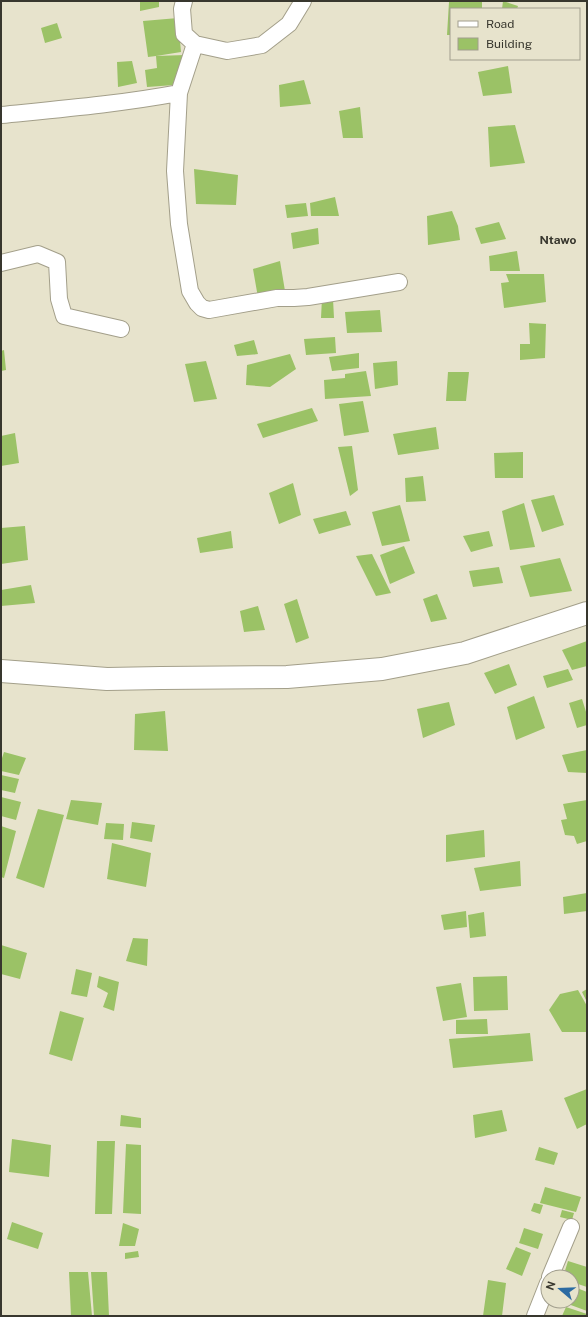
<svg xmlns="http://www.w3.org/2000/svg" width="588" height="1317" font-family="'Public Sans',sans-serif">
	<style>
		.building { fill: #9bc266 }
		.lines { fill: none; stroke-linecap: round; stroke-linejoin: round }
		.street-casing { stroke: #a39f8a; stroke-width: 18 }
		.secondary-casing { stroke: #a39f8a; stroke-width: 24 }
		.street { stroke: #fff; stroke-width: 16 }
		.secondary { stroke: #fff; stroke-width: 22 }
		.labels { text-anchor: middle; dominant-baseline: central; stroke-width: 3.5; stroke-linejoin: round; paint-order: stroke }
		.quarter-label { font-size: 12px; font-weight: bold; fill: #38372e; stroke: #e7e3cc }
	</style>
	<rect width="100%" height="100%" fill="#e7e3cc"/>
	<!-- building -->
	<path class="building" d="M140 1H159V7L140 11Z
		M503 1 518 6 517 9H502Z
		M449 2H482V9H451V35H447Z
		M178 18 181 52 156 56 185 55 188 84 147 87 145 70 157 68 156 56 148 57 143 21Z
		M57 23 62 38 45 43 41 28Z
		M132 61 137 83 118 87 117 62Z
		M508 66 512 93 483 96 478 72Z
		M304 80 311 104 280 107 279 85Z
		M360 107 363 138H343L339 111Z
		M515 125 525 163 490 167 488 127Z
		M194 169 238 175 236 205 196 204Z
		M335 197 339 216H311L310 203Z
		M306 203 308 216 287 218 285 205Z
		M452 211 458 226 460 240 428 245 427 216Z
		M499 222 506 239 481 244 475 228Z
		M318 228 319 244 293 249 291 233Z
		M517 251 520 271H490L489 256Z
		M280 261 287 303 260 309 253 269Z
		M506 274H544L546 302 504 308 501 283 509 282Z
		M322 298 333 299 334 318H321Z
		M380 310 382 332 347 333 345 312Z
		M529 323 546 324 545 358 520 360V344H530Z
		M335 337 336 353 306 355 304 339Z
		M254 340 258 354 237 356 234 345Z
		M4 350 6 370 1 371V351Z
		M359 353V368L332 371 329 357Z
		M290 354 296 369 270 387 246 385 247 365Z
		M206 361 217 399 194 402 185 364Z
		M397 361 398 385 375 389 373 363Z
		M366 371 371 396 325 399 324 380 345 378V374Z
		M448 372H469L466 401H446Z
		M363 401 369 432 344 436 339 404Z
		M312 408 318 421 263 438 257 424Z
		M436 427 439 449 398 455 393 434Z
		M15 433 19 463 1 466V436Z
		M352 446 358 490 350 496 338 447Z
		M523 452V478H495L494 453Z
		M423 476 426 501 406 502 405 478Z
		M293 483 301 515 279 524 269 493Z
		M554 495 564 525 542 532 531 500Z
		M524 503 535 547 510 550 502 511Z
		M400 505 410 541 382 546 372 512Z
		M346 511 351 525 319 534 313 519Z
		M25 526 28 560 1 564V528Z
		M231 531 233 548 200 553 197 538Z
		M489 531 493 546 471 552 463 536Z
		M404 546 415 573 390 584 380 555Z
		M372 554 391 593 376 596 356 556Z
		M560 558 572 591 530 597 520 566Z
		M499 567 503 583 473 587 469 571Z
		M31 585 35 603 1 606V590Z
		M437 594 447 619 431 622 423 599Z
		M297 599 309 638 296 643 284 604Z
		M258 606 265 630 244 632 240 611Z
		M587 641V666L572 670 562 650Z
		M509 664 517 685 495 694 484 673Z
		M568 669 573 680 547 688 543 676Z
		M534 696 545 728 516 740 507 707Z
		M582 699 587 715V725L577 728 569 703Z
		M449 702 455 725 423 738 417 709Z
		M165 711 168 751 134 750 135 714Z
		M587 750V773L568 772 562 755Z
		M4 752 26 758 19 775 1 771V761Z
		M1 775 19 779 15 793 1 790Z
		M1 797 21 802 16 820 1 816Z
		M71 800 102 803 98 825 66 819Z
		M587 800V841L577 844 574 836 565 835 561 820 567 819 563 804Z
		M38 809 64 815 44 888 16 878Z
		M132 822 155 825 152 842 130 838Z
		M106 823 124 824 123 840 104 839Z
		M1 826 16 831 4 878 1 877Z
		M484 830 485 857 446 862V835Z
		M112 843 151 853 146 887 107 879Z
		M520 861 521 886 480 891 474 868Z
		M587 893V911L564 914 563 897Z
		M466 911 467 927 444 930 441 915Z
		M484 912 486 936 470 938 468 915Z
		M133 938 148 939 147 966 126 961Z
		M1 945 27 953 20 979 1 974Z
		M76 969 92 973 87 997 71 994Z
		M99 976 119 982 114 1011 103 1007 108 993 97 987Z
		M507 976 508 1010 474 1011 473 977Z
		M461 983 467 1017 443 1021 436 987Z
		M587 989V1002L582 992Z
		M578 990 587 1006V1032H562L549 1010 560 994Z
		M60 1011 84 1018 72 1061 49 1054Z
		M487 1019 488 1034H456V1020Z
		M530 1033 533 1061 453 1068 449 1039Z
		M587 1089V1124L577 1129 564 1098Z
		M502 1110 507 1131 475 1138 473 1115Z
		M121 1115 141 1118V1128L120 1126Z
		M12 1139 51 1145 49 1177 9 1172Z
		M97 1141H115L112 1214H95Z
		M126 1144 141 1145V1214L123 1213Z
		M539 1147 558 1153 554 1165 535 1160Z
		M545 1187 581 1197 576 1212 540 1203Z
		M534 1203 543 1205 540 1214 531 1211Z
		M562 1210 574 1213 572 1220 560 1217Z
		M12 1222 43 1233 38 1249 7 1239Z
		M123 1223 139 1229 135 1246H119Z
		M524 1228 543 1234 538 1249 519 1243Z
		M516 1247 531 1253 522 1276 506 1269Z
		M138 1251 139 1257 125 1259V1253Z
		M568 1261 587 1267V1287L572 1282V1277H563Z
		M69 1272H88L92 1316H71Z
		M91 1272H107L109 1316H94Z
		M488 1280 506 1283 502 1316H483Z
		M572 1286 587 1292V1311L560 1301H572Z
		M566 1307 587 1314V1316H562Z"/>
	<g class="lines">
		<!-- street casing -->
		<g class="street-casing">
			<path id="street" d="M184 1 182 9 184 34 195 44 227 51 262 45 289 24 303 1
				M195 44 179 93 175 171 179 224 190 291 197 303 202 308 209 310 277 298H294L308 297 399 282
				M1 115C61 109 120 104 179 93
				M1 263 38 254 57 262 59 299 64 316 121 329
				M550 1277 571 1227
				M535 1316 548 1283"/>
		</g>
		<!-- secondary casing -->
		<g class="secondary-casing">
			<path id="secondary" d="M1 671 107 679 161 678 287 677 382 669 465 653 587 613"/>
		</g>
		<!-- street -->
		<use href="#street" class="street"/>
		<!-- secondary -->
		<use href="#secondary" class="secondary"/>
	</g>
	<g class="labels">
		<!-- quarter labels -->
		<g class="quarter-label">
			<text x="558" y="240">Ntawo</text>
		</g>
	</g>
	<!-- border -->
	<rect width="588" height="1317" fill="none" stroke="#38372e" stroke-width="4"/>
	<!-- legend -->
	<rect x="450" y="8" width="130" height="52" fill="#e7e3cc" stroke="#a19e8d"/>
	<rect x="458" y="21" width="20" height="6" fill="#ffffff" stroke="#a19e8d"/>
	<text x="486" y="28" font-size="12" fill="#38372e">Road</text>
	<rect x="458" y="38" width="20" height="12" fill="#9bc266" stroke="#a19e8d"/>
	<text x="486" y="48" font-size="12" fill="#38372e">Building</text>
	<!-- north arrow -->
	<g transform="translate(560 1289) rotate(289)"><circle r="19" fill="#e7e3cc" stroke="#a19e8d"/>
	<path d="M0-3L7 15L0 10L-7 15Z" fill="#2c6ba2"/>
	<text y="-6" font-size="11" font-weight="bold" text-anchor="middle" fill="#38372e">N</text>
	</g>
</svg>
